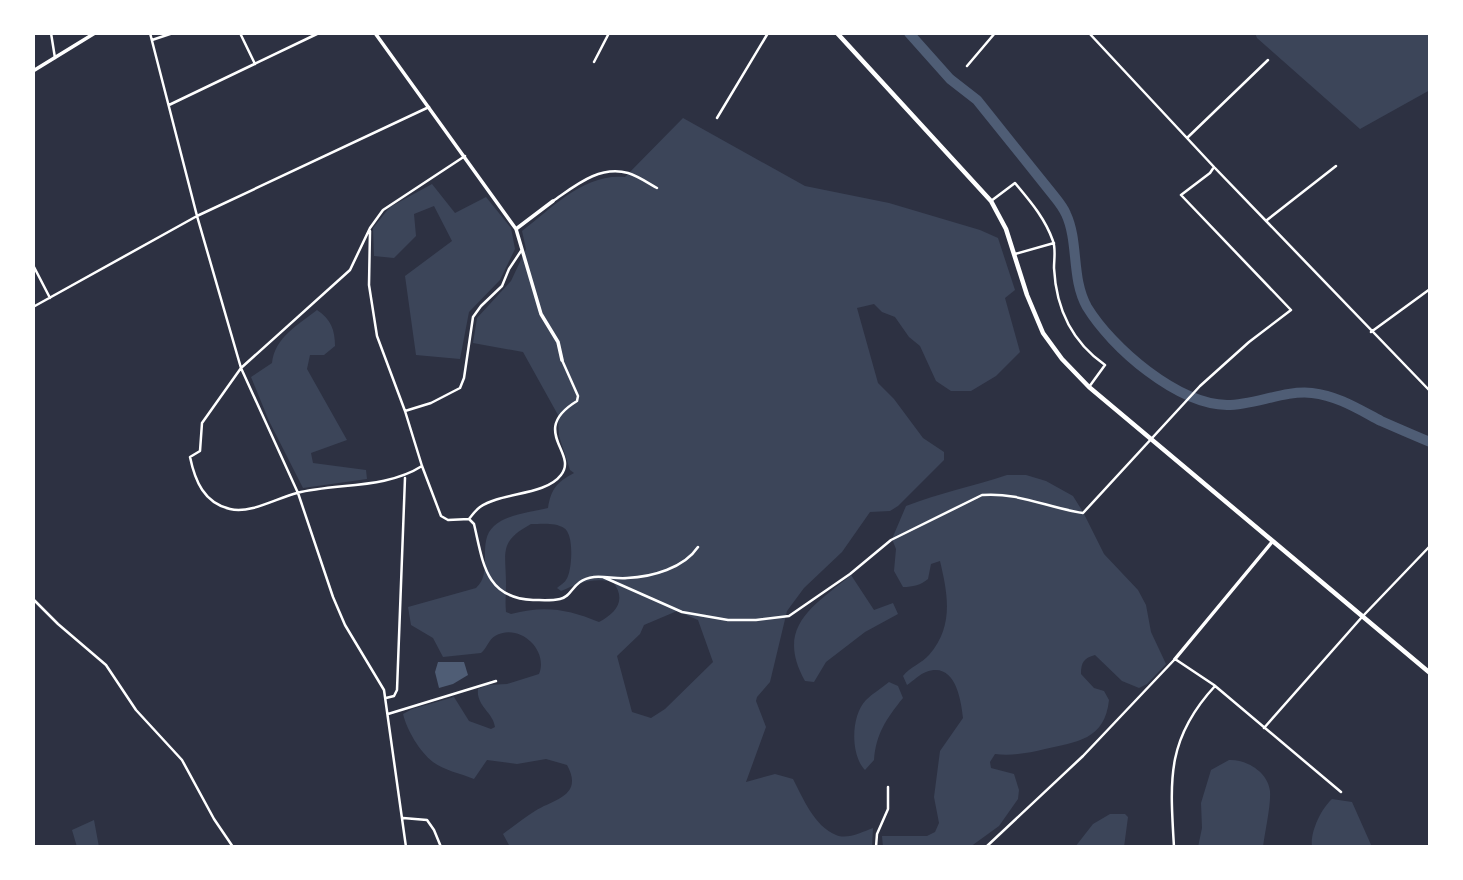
<svg xmlns="http://www.w3.org/2000/svg" width="1463" height="880" font-family="'Nunito Sans',sans-serif">
	<style>
		.green { fill: #3c4559; fill-rule: evenodd }
		.water { fill: #4f5d75 }
		.lines { fill: none; stroke-linecap: round; stroke-linejoin: round }
		.river { stroke: #4f5d75; stroke-width: 10 }
		.minor { stroke: #fff; stroke-width: 2.5 }
		.tertiary { stroke: #fff; stroke-width: 3.5 }
		.secondary { stroke: #fff; stroke-width: 3.5 }
		.primary { stroke: #fff; stroke-width: 4.5 }
	</style>
	<rect width="100%" height="100%" fill="#2d3142"/>
	<!-- green -->
	<path class="green" d="M1255 33H1430V90L1360 129 1257 38Z
		M683 118 805 186 889 203 980 230 998 238 1015 290 1005 298 1020 352 996 376 971 391H951L936 381 920 346 909 337 895 317 882 312 874 304 857 308 878 383 894 399 923 438 944 452V460L898 506 890 511 870 512 842 552 804 588 787 611 770 682 757 697 756 701 766 727 746 782 775 774 793 779C803 798 814 826 836 835 847 840 862 832 873 828L872 847H510L503 834C514 826 524 818 535 811 554 799 584 796 567 765L546 759 517 764 487 760 474 779C462 774 443 770 433 762 419 751 407 730 403 714L412 709 454 697 469 721 491 729 495 727C493 712 476 706 478 689L487 685 507 684 539 674C549 650 519 622 495 636 489 639 487 648 481 653L443 657 433 638 411 625 408 607 476 588C494 572 476 542 494 526 507 514 532 512 548 508 551 489 557 482 574 473L570 470 559 436 558 415 523 352 473 343 477 318 511 281 526 249 522 231C552 208 584 173 625 177ZM531 524C541 524 555 522 564 528 574 534 572 566 568 576 566 582 562 584 557 588L561 591C579 583 593 577 613 582 627 600 616 613 599 622 568 609 544 605 511 614L506 612C505 602 506 593 506 584 506 552 498 542 531 524ZM677 611 698 620 713 662 665 709 651 718 632 712 617 656 640 634 644 625Z
		M432 184 455 213 486 197 511 228 515 249 500 280 469 312 460 359 416 355 405 276 452 241 434 206 414 214 416 236 394 258 374 256 373 228 390 207Z
		M317 310C331 319 335 330 335 346L324 355H310L307 369 347 440 311 453 313 463 366 470 367 479 303 488 269 421 251 377 272 363C275 337 298 325 317 310Z
		M1007 475H1026L1046 481 1073 496 1083 512 1104 554 1138 590 1146 605 1151 632 1166 664 1147 684 1139 688 1122 681 1095 655C1084 658 1081 662 1081 674L1094 688 1104 691 1109 700C1105 740 1076 742 1045 749 1029 753 1012 756 995 754L990 762 991 768 1014 774 1019 790 1018 799 999 826 970 847H883L882 836H927L935 832 939 823 934 797 940 751 963 718C961 699 955 661 926 672 920 674 913 681 907 685L903 676C910 667 922 663 929 655 954 626 948 595 940 561L931 564 928 579C921 585 913 587 903 587L894 571 896 549 892 539 906 506C939 493 974 486 1007 475Z
		M851 575 874 610 893 603 898 614 865 632 826 662 814 682 805 681C775 627 812 607 851 575Z
		M889 682 898 686 903 698C886 719 876 734 874 760L865 770C850 755 851 715 866 700 873 693 882 688 889 682Z
		M1229 760C1246 759 1268 772 1270 791 1271 806 1265 831 1263 847H1198L1202 828 1201 803 1211 770Z
		M1332 799 1352 802 1372 847H1312C1310 832 1321 809 1332 799Z
		M1110 814H1125L1128 817 1124 847H1075L1093 824Z
		M94 820 99 847H77L72 830Z"/>
	<!-- water -->
	<path class="water" d="M438 662H464L468 675 453 684 439 688 435 672Z"/>
	<g class="lines">
		<!-- river -->
		<path class="river" d="M909 33 950 79 977 100 1054 196C1058 201 1063 207 1066 214 1079 242 1071 279 1087 307 1112 348 1177 404 1227 405 1255 405 1284 390 1312 393 1338 396 1358 409 1381 421 1397 428 1413 435 1430 442"/>
		<!-- minor -->
		<path class="minor" d="M51 33 55 58
			M150 33 197 216 241 368 298 493 333 597 345 625 384 690 406 847
			M240 33 255 64
			M1089 33 1214 167 1430 391
			M152 40 173 33
			M594 62 609 33
			M967 66 995 33
			M169 105 319 33
			M717 118 768 33
			M1187 138 1268 60
			M553 201C575 186 599 165 628 173 638 176 648 183 657 188
			M991 201 1015 183C1030 201 1045 218 1053 241 1056 249 1054 259 1054 268 1056 308 1072 342 1105 365L1089 387
			M1267 220 1336 166
			M370 231 369 285 377 336 405 411 422 466 441 516 448 520 469 519C472 515 476 510 480 507 501 492 545 496 561 475 579 453 528 431 577 401L578 396 562 360
			M1015 254 1054 243
			M33 265 50 298
			M33 307 197 216 429 107
			M1371 332 1430 289
			M405 411 431 403 460 388 464 378 473 317 481 306 502 286 509 269 521 251
			M422 466C386 489 337 483 297 493 277 498 251 514 230 509 204 503 195 481 190 457L200 451 202 423 241 368 350 270 370 228 383 210 465 156
			M469 519 474 524C483 562 485 598 533 600 541 600 551 601 560 599 574 596 571 580 594 577 605 576 616 579 627 578 652 577 684 568 698 547
			M603 577 682 612 728 620H756L789 616 850 574 891 540 982 495C1018 492 1048 508 1083 513L1200 386 1249 342 1291 310 1181 195 1210 173 1214 167
			M33 599 58 624 106 665 136 710 182 760 214 819 233 847
			M386 698 394 696 397 690 405 478
			M388 714 496 681
			M1264 728 1362 617 1430 546
			M403 818 427 820 434 830 441 847
			M876 847 877 834 888 809V787
			M986 847 1083 756 1175 659 1214 685 1341 792
			M1174 847C1170 780 1166 739 1215 686"/>
		<!-- tertiary -->
		<path class="tertiary" d="M375 33 516 229 541 314 558 342 562 360
			M516 229 553 201
			M1175 659 1272 542"/>
		<!-- secondary -->
		<path class="secondary" d="M33 71 95 33"/>
		<!-- primary -->
		<path class="primary" d="M837 33 991 201 1006 229 1027 295 1043 333 1062 359 1089 387 1430 673"/>
	</g>
	<!-- border -->
	<rect width="1463" height="880" fill="none" stroke="#ffffff" stroke-width="70"/>
</svg>
